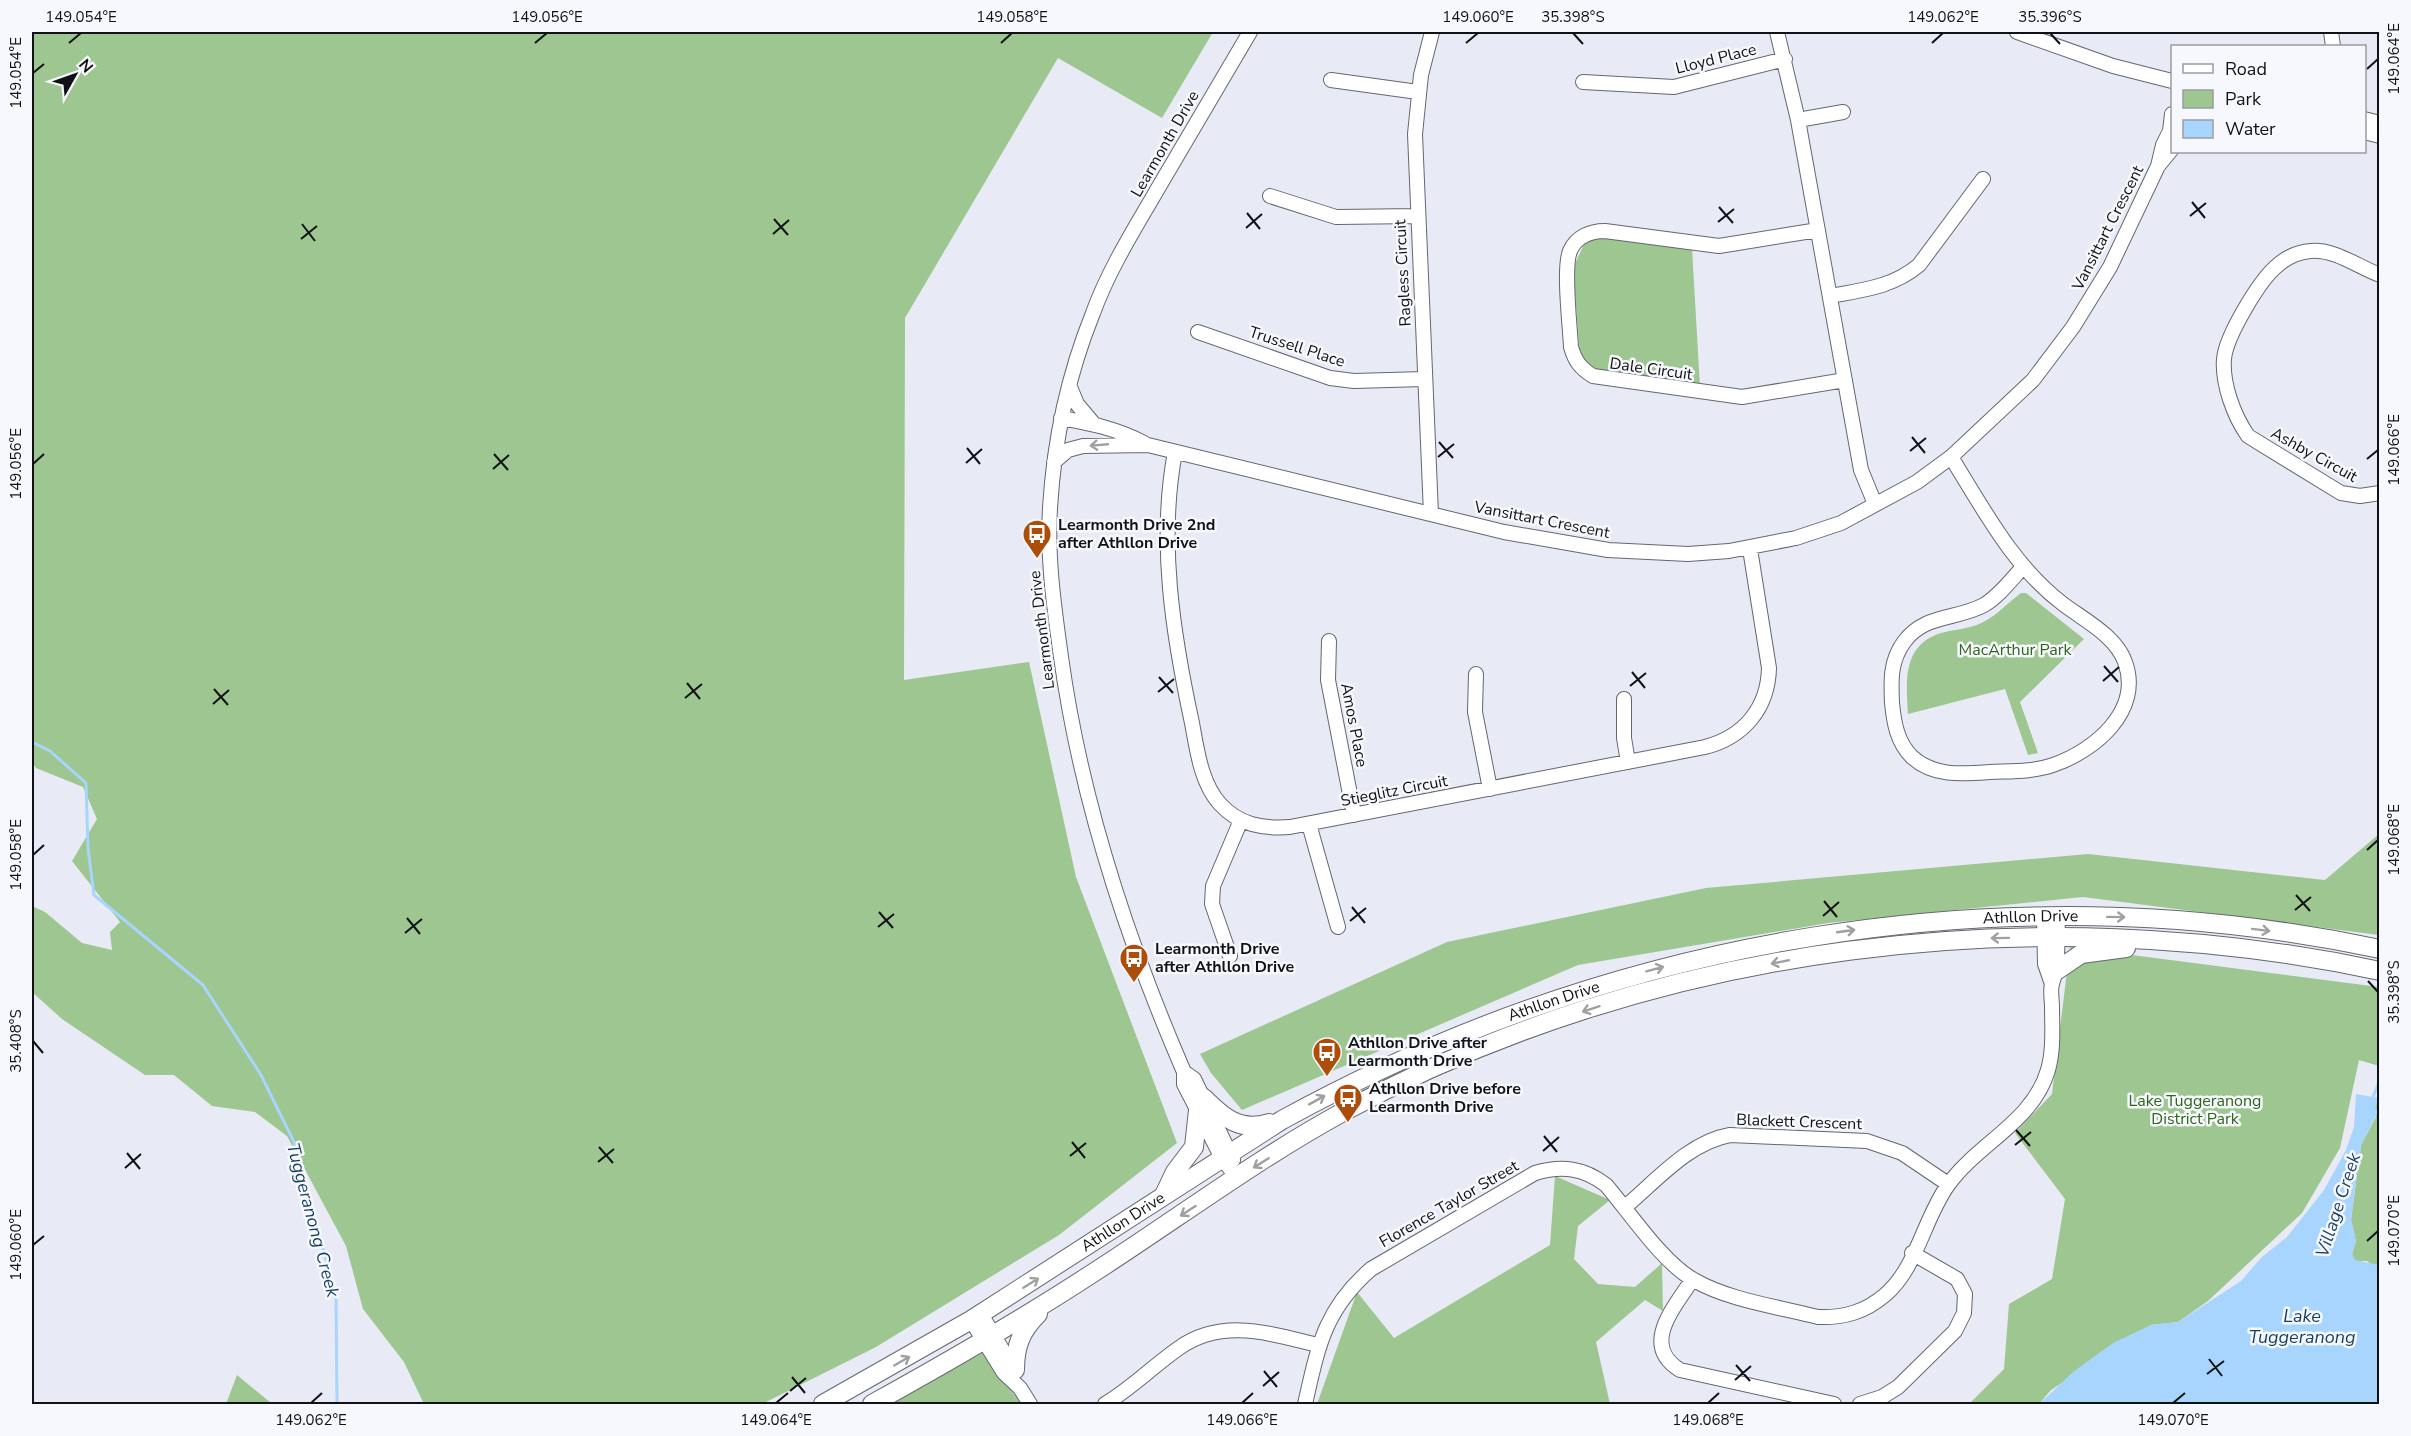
<svg xmlns="http://www.w3.org/2000/svg" width="2411" height="1436" font-family="'Nunito Sans',sans-serif">
	<style>
		.green { fill: #9dc690 }
		.water { fill: #a8d5fd }
		.lines { fill: none; stroke-linecap: round; stroke-linejoin: round }
		.stream { stroke: #a8d5fd; stroke-width: 3 }
		.minor-casing { stroke: #65676f; stroke-width: 16 }
		.major-casing { stroke: #65676f; stroke-width: 20 }
		.minor { stroke: #fff; stroke-width: 14 }
		.major { stroke: #fff; stroke-width: 18 }
		.oneway { stroke: #a0a0a1 }
		.ticks { fill: none; stroke: #111215; stroke-width: 2 }
		.labels { text-anchor: middle; dominant-baseline: central; stroke-width: 5; stroke-linejoin: round; paint-order: stroke }
		.street-label { font-size: 16px; fill: #111215; stroke: #f7f8fe }
		.poi-label { font-size: 16px; font-weight: bold; fill: #111215; stroke: #f7f8fe; text-anchor: start }
		.park-label { font-size: 16px; fill: #30661a; stroke: #f7f8fe }
		.water-label { font-size: 18px; font-style: italic; fill: #153f5f; stroke: #f7f8fe }
		.neatline { fill: none; stroke: #111215; stroke-width: 2 }
		.ticks-label { font-size: 15px; text-anchor: middle; fill: #111215 }
	</style>
	<rect width="100%" height="100%" fill="#e8ebf5"/>
	<!-- green -->
	<path class="green" d="M32 32H1213L1162 118 1058 58 905 318 904 680 1029 662 1076 877 1177 1143 1059 1235 876 1347 762 1404H424L404 1362 363 1309 346 1246 287 1136 255 1112 212 1106 174 1075H145L62 1019 32 992V906L45 912 82 943 112 950 110 932 120 922 72 861 97 819 83 787 36 768 32 762Z
		M1599 236 1692 248 1700 387 1589 368 1580 356 1573 268 1586 240Z
		M2021 593H2026L2084 639 2020 702 2038 753 2028 755 2005 689 1908 714C1906 682 1902 645 1941 633 1952 630 1965 629 1977 625 1995 618 2006 604 2021 593Z
		M2379 834V935L2083 897 1828 923 1578 965 1242 1110 1211 1073 1200 1054 1447 942 1706 888 2088 854 2325 880Z
		M2070 947 2379 987V1066L2359 1060 2340 1148 2302 1213 2208 1301 2178 1322 2151 1325 2051 1390 2039 1404H1969L2004 1369 2009 1304 2052 1279 2065 1199 2015 1133 2052 1094Z
		M2379 1097V1265H2372L2367 1261H2355L2352 1254 2356 1241 2351 1220 2361 1145 2376 1117 2375 1107Z
		M1555 1176 1610 1200 1578 1226 1574 1259 1598 1284 1635 1287 1662 1263 1663 1311 1645 1300 1596 1342 1610 1404H1317L1357 1292 1394 1338 1550 1245Z
		M984 1352 1021 1404H890Z
		M237 1375 271 1403V1404H226Z"/>
	<!-- water -->
	<path class="water" d="M2356 1094 2379 1098 2375 1107 2378 1112 2361 1145 2351 1220 2356 1241 2352 1254 2355 1260 2379 1265V1404H2039L2073 1372 2113 1343 2151 1325 2178 1322 2241 1281 2262 1257 2287 1237 2324 1190 2346 1150 2354 1127Z"/>
	<g class="lines">
		<!-- stream -->
		<path class="stream" d="M32 742 50 751 86 783 88 848 94 895 203 985 261 1075 294 1142 336 1296 337 1404
			M2372 1100 2380 1079"/>
		<!-- minor casing -->
		<g class="minor-casing">
			<path id="minor" d="M1777 32 1798 120 1861 470 1875 504
				M2017 32 2113 66 2172 81
				M2331 32 2333 46
				M1331 80 1418 92
				M1583 82 1674 87 1785 59
				M2364 119 2380 123
				M1798 120 1843 112
				M2364 132 2380 136
				M2158 166 2172 149
				M1270 196 1336 217 1417 216
				M1818 230 1719 246 1605 231C1590 231 1576 237 1570 251 1563 268 1570 326 1571 347 1575 361 1580 368 1593 376L1742 397 1845 380
				M2380 275C2358 267 2335 249 2311 251 2299 252 2287 257 2278 265 2260 279 2226 336 2224 359 2222 384 2234 416 2248 436L2341 493 2360 496 2380 493
				M1830 296C1863 290 1893 287 1919 265L1983 179
				M1198 332 1330 378 1354 381 1424 379
				M1070 387 1077 404 1093 423
				M1061 418C1090 423 1118 429 1144 443
				M1175 452C1158 542 1173 635 1192 723 1197 750 1201 783 1220 804 1239 825 1263 829 1290 827L1705 747C1744 737 1768 708 1769 668L1750 549
				M1951 457C1984 510 2013 566 2063 604 2084 620 2116 636 2125 662 2143 711 2094 751 2053 765 2033 772 2011 771 1990 772 1963 774 1934 777 1912 757 1897 742 1894 723 1892 703 1891 681 1890 661 1904 642 1924 614 1956 620 1984 605 1999 596 2011 580 2023 567
				M1054 462 1068 450 1083 446 1148 445 1504 532 1608 550 1688 554 1729 551 1796 538 1841 523 1917 482 1951 457 2033 380 2073 327 2110 267 2158 166 2163 145 2170 131 2172 114
				M1431 514 1415 134 1421 75 1432 32
				M1329 641 1328 680 1354 815
				M1476 674 1475 712 1490 789
				M1624 699V738L1628 762
				M1309 824 1338 927
				M2044 916 2045 964 2052 984
				M1230 956 1212 904 1213 886 1241 820
				M1184 1072 1194 1079 1233 1160
				M1237 1178 1222 1158 1184 1084V1072C1126 938 1081 801 1061 657 1054 607 1047 558 1050 508 1054 441 1068 375 1093 313 1109 269 1134 230 1157 190 1188 137 1219 84 1250 32
				M1625 1207C1656 1181 1689 1142 1730 1135L1867 1141 1902 1153 1948 1184
				M1692 1280C1674 1308 1640 1345 1680 1370L1834 1404
				M981 1314 1015 1371
				M971 1320 1004 1373 1020 1388 1030 1404
				M1105 1404C1132 1388 1153 1366 1179 1348 1223 1317 1271 1334 1318 1345
				M1305 1404C1318 1347 1324 1310 1371 1269L1535 1173C1562 1165 1584 1168 1606 1185 1630 1213 1663 1263 1694 1280 1728 1300 1779 1307 1818 1317 1844 1318 1865 1312 1885 1295 1917 1268 1924 1218 1948 1185 1978 1143 2033 1122 2048 1070 2054 1049 2052 1027 2052 1006 2052 1000 2050 990 2052 984 2059 963 2057 938 2058 916
				M1860 1404 1882 1397 1898 1387 1955 1331 1964 1313 1965 1294 1957 1279 1912 1253"/>
		</g>
		<!-- major casing -->
		<g class="major-casing">
			<g id="major">
				<path d="M2056 971 2081 954 2126 948"/>
				<path d="M1204 1098C1224 1118 1240 1132 1269 1123"/>
				<path d="M1164 1195 1175 1172 1194 1147 1198 1110"/>
				<path d="M1015 1370C1015 1346 1021 1331 1038 1314"/>
				<path id="s1" d="M823 1404 971 1320 1282 1120C1615 937 2006 870 2380 949"/>
				<path d="M872 1404C948 1362 1023 1319 1096 1271 1178 1218 1257 1159 1343 1112 1654 944 2035 897 2380 971"/>
			</g>
		</g>
		<!-- minor -->
		<use href="#minor" class="minor"/>
		<!-- major -->
		<use href="#major" class="major"/>
	</g>
	<!-- one-way arrows -->
	<defs><path id="oneway-shaft" d="M-6 0H5M1.5-3L5.5 0L1.5 3" fill="none" stroke-width="1.6" stroke-linecap="round" stroke-linejoin="round" transform="scale(1.5)"/></defs>
	<g class="oneway">
		<use href="#oneway-shaft" transform="translate(1099 445) rotate(175)"/>
		<use href="#oneway-shaft" transform="translate(2116 917) rotate(1)"/>
		<use href="#oneway-shaft" transform="translate(2261 930) rotate(7)"/>
		<use href="#oneway-shaft" transform="translate(1846 931) rotate(-8)"/>
		<use href="#oneway-shaft" transform="translate(2000 938) rotate(179)"/>
		<use href="#oneway-shaft" transform="translate(1780 962) rotate(169)"/>
		<use href="#oneway-shaft" transform="translate(1655 969) rotate(-15)"/>
		<use href="#oneway-shaft" transform="translate(1591 1009) rotate(162)"/>
		<use href="#oneway-shaft" transform="translate(1317 1100) rotate(-29)"/>
		<use href="#oneway-shaft" transform="translate(1261 1163) rotate(148)"/>
		<use href="#oneway-shaft" transform="translate(1188 1211) rotate(147)"/>
		<use href="#oneway-shaft" transform="translate(1031 1283) rotate(-32)"/>
		<use href="#oneway-shaft" transform="translate(902 1361) rotate(-30)"/>
	</g>
	<!-- ticks -->
	<path class="ticks" d="M1573 33 1583 44M2050 33 2060 44M69 43 81 33M535 43 547 33M1001 43 1012 33M1466 43 1478 33M1932 43 1943 33M2367 69 2378 59M33 73 44 64M2192 202 2205 218M1719 207 1733 223M1247 213 1260 229M2190 216 2206 203M774 219 788 235M1718 222 1734 209M302 224 315 241M1246 228 1262 214M773 234 789 220M301 239 317 226M1912 437 1925 453M1439 442 1453 458M967 448 980 464M1910 451 1926 438M494 454 508 470M1438 457 1454 444M2367 459 2378 450M966 463 982 449M33 464 44 454M493 469 509 455M2104 666 2118 682M1632 672 1645 688M1159 677 1173 693M2103 681 2119 667M687 683 700 699M1630 686 1646 673M214 689 228 705M1158 692 1174 679M685 698 702 684M213 704 229 690M2367 850 2378 840M33 855 44 845M2296 895 2310 911M1824 901 1837 917M1352 907 1365 923M2295 910 2311 897M879 912 893 928M1823 916 1839 902M407 918 420 934M1350 921 1366 908M878 927 894 914M405 933 422 919M2368 981 2378 992M33 1041 43 1053M2016 1130 2030 1146M1544 1136 1557 1152M1072 1142 1085 1158M2015 1145 2031 1132M599 1147 613 1163M1543 1151 1559 1137M127 1153 140 1169M1070 1156 1086 1143M598 1162 614 1149M125 1168 141 1154M2367 1241 2378 1231M33 1245 44 1236M2209 1359 2222 1376M1736 1365 1750 1381M1264 1371 1277 1387M2207 1374 2224 1361M792 1377 805 1393M1735 1380 1751 1366M1263 1386 1279 1372M790 1391 806 1378M311 1403 322 1393M776 1403 788 1393M1242 1403 1253 1393M1708 1403 1719 1393M2173 1403 2185 1393"/>
	<!-- icons -->
	<defs>
		<g id="bus-pin" transform="scale(1.5)"><path d="M0 17L-7.5 6A9.5 9.5 0 1 1 7.5 6Z" fill="#ae4d0a" stroke="#f7f8fe"/><path d="M-5-6H5V4H4V6H2V4H-2V6H-4V4H-5ZM-3.5-4V0h7V-4ZM-3.5 1.2v1.5H-2V1.2ZM2 1.2v1.5H3.5V1.2Z" fill="#fff"/></g>
	</defs>
	<g fill-rule="evenodd">
		<use href="#bus-pin" x="1037" y="534"/>
		<use href="#bus-pin" x="1134" y="958"/>
		<use href="#bus-pin" x="1327" y="1052"/>
		<use href="#bus-pin" x="1348" y="1098"/>
	</g>
	<g class="labels">
		<!-- street labels -->
		<g class="street-label">
			<text transform="translate(1716 59) rotate(-14)">Lloyd Place</text>
			<text transform="translate(1165 144) rotate(-60)">Learmonth Drive</text>
			<text transform="translate(2108 228) rotate(-63)">Vansittart Crescent</text>
			<text transform="translate(1403 273) rotate(-93)">Ragless Circuit</text>
			<text transform="translate(1297 347) rotate(18)">Trussell Place</text>
			<text transform="translate(1651 369) rotate(8)">Dale Circuit</text>
			<text transform="translate(2314 455) rotate(29)">Ashby Circuit</text>
			<text transform="translate(1542 520) rotate(11)">Vansittart Crescent</text>
			<text transform="translate(1042 630) rotate(-97)">Learmonth Drive</text>
			<text transform="translate(1354 725) rotate(79)">Amos Place</text>
			<text transform="translate(1394 791) rotate(-11)">Stieglitz Circuit</text>
			<text stroke="none"><textPath href="#s1" startOffset="1323">Athllon Drive</textPath></text>
			<text stroke="none"><textPath href="#s1" startOffset="837">Athllon Drive</textPath></text>
			<text transform="translate(1799 1122) rotate(2)">Blackett Crescent</text>
			<text transform="translate(1449 1204) rotate(-30)">Florence Taylor Street</text>
			<text stroke="none"><textPath href="#s1" startOffset="351">Athllon Drive</textPath></text>
		</g>
		<!-- poi labels -->
		<g class="poi-label">
			<text x="1058" y="525">Learmonth Drive 2nd<tspan x="1058" dy="18">after Athllon Drive</tspan></text>
			<text x="1155" y="949">Learmonth Drive<tspan x="1155" dy="18">after Athllon Drive</tspan></text>
			<text x="1348" y="1043">Athllon Drive after<tspan x="1348" dy="18">Learmonth Drive</tspan></text>
			<text x="1369" y="1089">Athllon Drive before<tspan x="1369" dy="18">Learmonth Drive</tspan></text>
		</g>
		<!-- park labels -->
		<g class="park-label">
			<text x="2015" y="650">MacArthur Park</text>
			<text x="2195" y="1101">Lake Tuggeranong<tspan x="2195" dy="18">District Park</tspan></text>
		</g>
		<!-- water labels -->
		<g class="water-label">
			<text transform="translate(2338 1205) rotate(-72)">Village Creek</text>
			<text transform="translate(313 1220) rotate(75)">Tuggeranong Creek</text>
			<text x="2302" y="1316">Lake<tspan x="2302" dy="21">Tuggeranong</tspan></text>
		</g>
	</g>
	<!-- border -->
	<rect width="2411" height="1436" fill="none" stroke="#f7f8fe" stroke-width="66"/>
	<!-- legend -->
	<rect x="2171" y="45" width="195" height="108" fill="#f7f8fe" stroke="#9b9ca1" stroke-width="1.5"/>
	<rect x="2183" y="64" width="30" height="9" fill="#ffffff" stroke="#9b9ca1" stroke-width="1.5"/>
	<text x="2225" y="75" font-size="18" fill="#111215">Road</text>
	<rect x="2183" y="90" width="30" height="18" fill="#9dc690" stroke="#9b9ca1" stroke-width="1.5"/>
	<text x="2225" y="105" font-size="18" fill="#111215">Park</text>
	<rect x="2183" y="120" width="30" height="18" fill="#a8d5fd" stroke="#9b9ca1" stroke-width="1.5"/>
	<text x="2225" y="135" font-size="18" fill="#111215">Water</text>
	<!-- north arrow -->
	<g transform="translate(75 75) rotate(50)" stroke="#f7f8fe" stroke-width="4.5" paint-order="stroke">
	<path d="M0-4.5L10 22L0 15L-10 22Z" fill="#111215"/>
	<text y="-9" font-size="16" font-weight="bold" text-anchor="middle" fill="#111215">N</text>
	</g>
	<rect x="33" y="33" width="2345" height="1370" class="neatline"/>
	<g class="ticks-label">
		<text x="81" y="22">149.054°E</text>
		<text x="547" y="22">149.056°E</text>
		<text x="1012" y="22">149.058°E</text>
		<text x="1478" y="22">149.060°E</text>
		<text x="1573" y="22">35.398°S</text>
		<text x="1943" y="22">149.062°E</text>
		<text x="2050" y="22">35.396°S</text>
		<text transform="translate(2394 59) rotate(-90)" y="5">149.064°E</text>
		<text transform="translate(16 73) rotate(-90)" y="5">149.054°E</text>
		<text transform="translate(2394 450) rotate(-90)" y="5">149.066°E</text>
		<text transform="translate(16 464) rotate(-90)" y="5">149.056°E</text>
		<text transform="translate(2394 840) rotate(-90)" y="5">149.068°E</text>
		<text transform="translate(16 855) rotate(-90)" y="5">149.058°E</text>
		<text transform="translate(2394 992) rotate(-90)" y="5">35.398°S</text>
		<text transform="translate(16 1041) rotate(-90)" y="5">35.408°S</text>
		<text transform="translate(2394 1231) rotate(-90)" y="5">149.070°E</text>
		<text transform="translate(16 1245) rotate(-90)" y="5">149.060°E</text>
		<text x="311" y="1425">149.062°E</text>
		<text x="776" y="1425">149.064°E</text>
		<text x="1242" y="1425">149.066°E</text>
		<text x="1708" y="1425">149.068°E</text>
		<text x="2173" y="1425">149.070°E</text>
	</g>
</svg>
